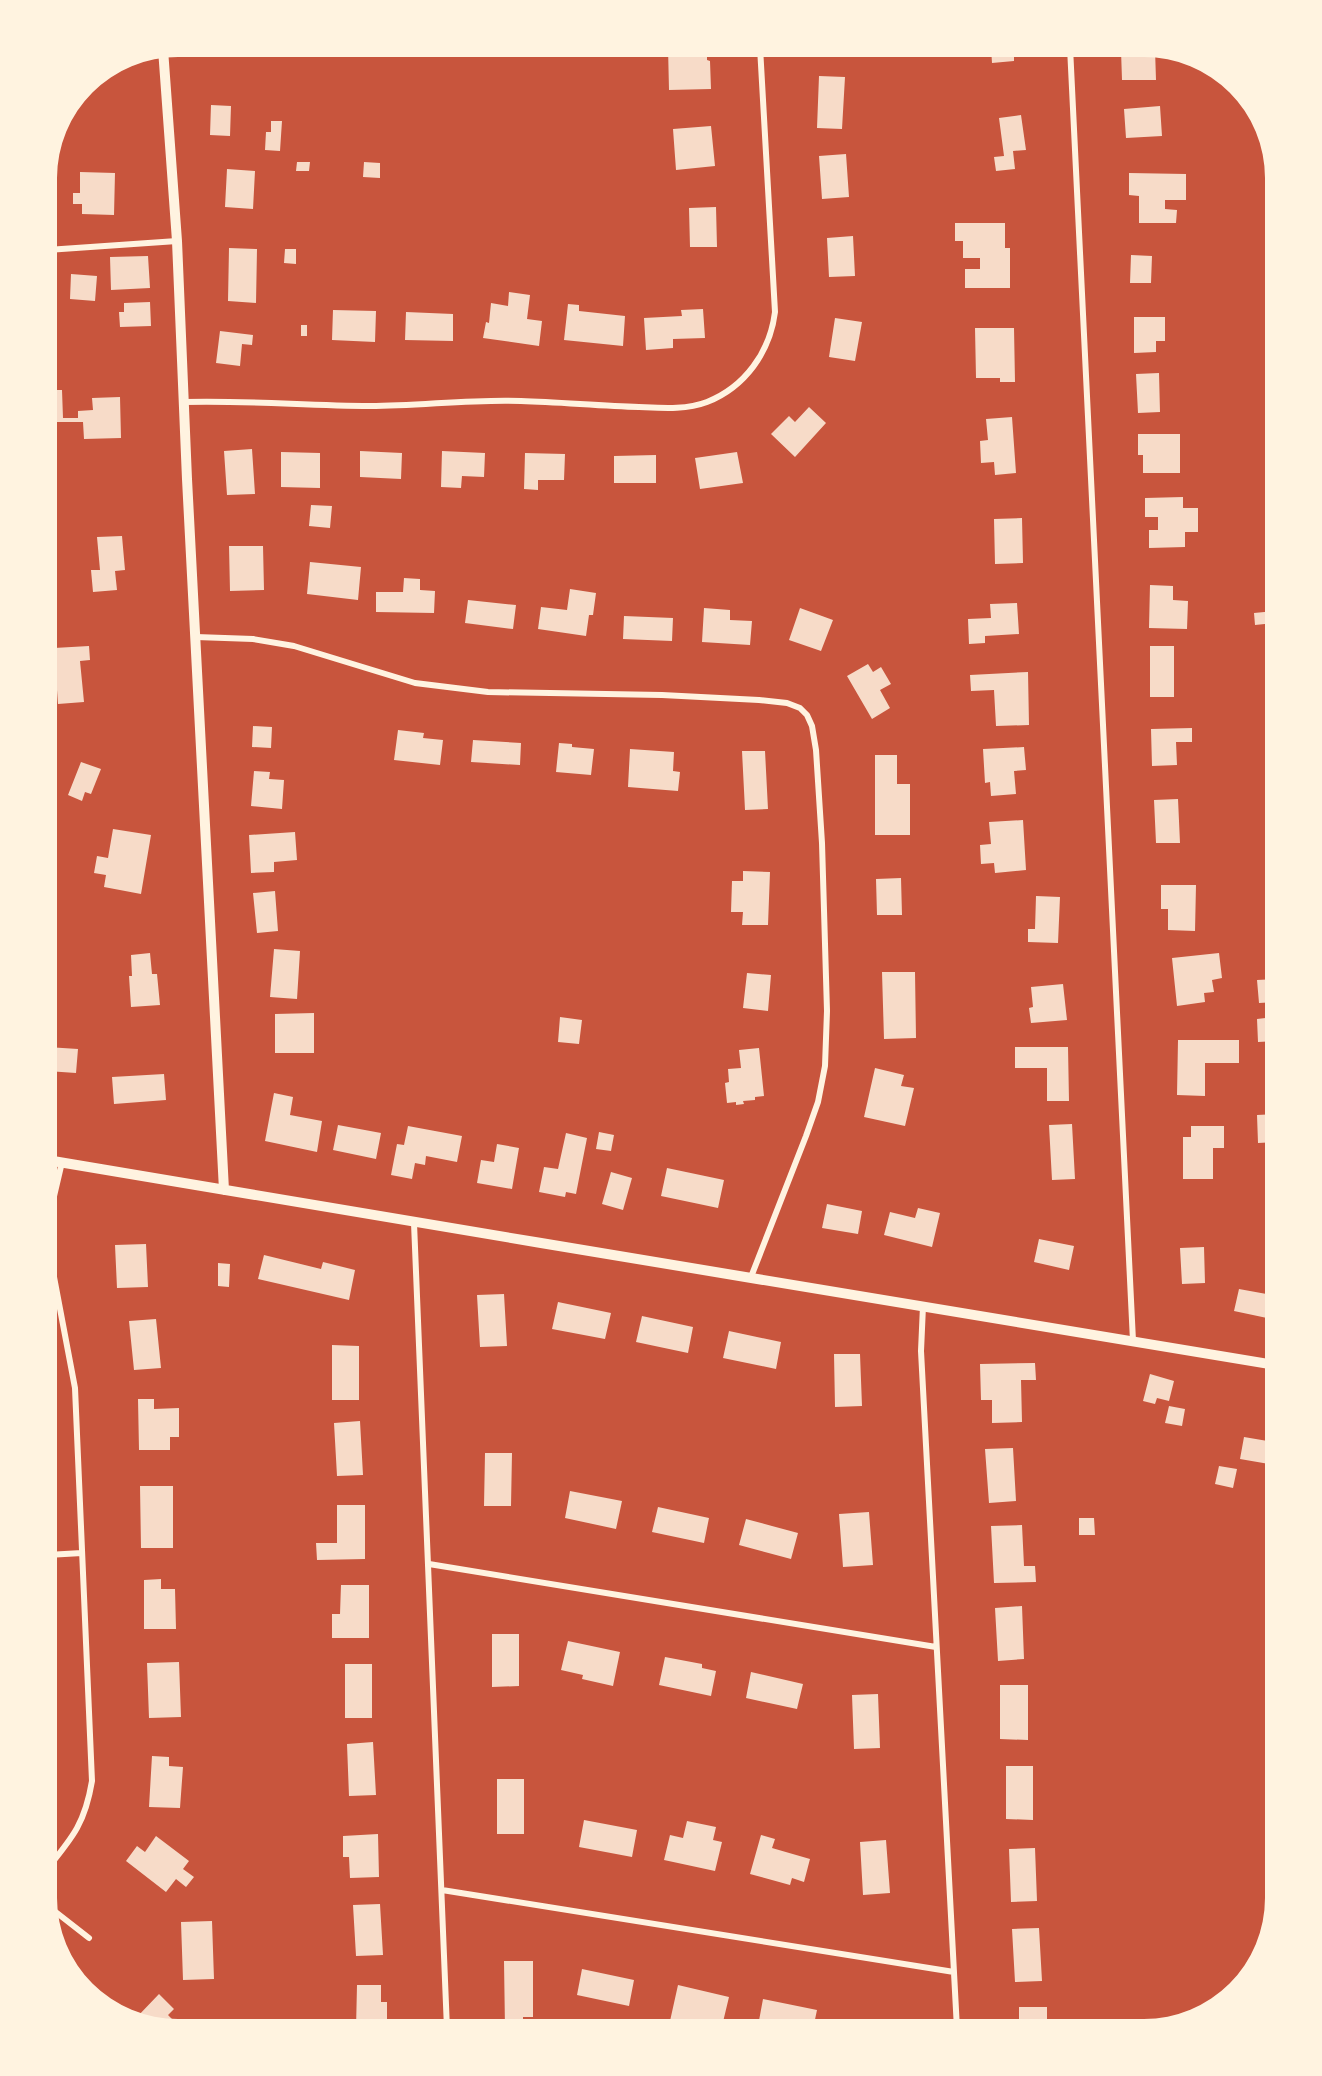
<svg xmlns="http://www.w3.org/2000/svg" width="1322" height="2076" viewBox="0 0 1322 2076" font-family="Quicksand,sans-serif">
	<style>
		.building { fill: #f7dbc8 }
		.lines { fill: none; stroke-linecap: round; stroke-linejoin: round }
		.minor { stroke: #fff3e0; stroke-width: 6 }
		.tertiary { stroke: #fff3e0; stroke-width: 10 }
	</style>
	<rect width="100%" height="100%" fill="#c8553d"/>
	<path class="building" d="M668,47H707V60L710,61L711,89L669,90Z
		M991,47H1014V61L992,63Z
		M1155,49L1156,80H1122L1121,50Z
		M110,69L111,77L97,79V84L85,85Z
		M819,76L845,77L842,129L817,128Z
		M211,105L231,106L230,136L210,135Z
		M1160,106L1162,136L1126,138L1124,109Z
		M1021,115L1026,150L1013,151L1015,169L996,171L994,157L1004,156L999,118Z
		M271,121H282L280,151L265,150L266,132H271Z
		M711,126L715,166L676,170L673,129Z
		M846,154L849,197L822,199L819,156Z
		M297,162H310L309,171H296Z
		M364,162L380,163V178L363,177Z
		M227,169L255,171L253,209L225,207Z
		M80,172L115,173L114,215L82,214V204H73V193H80Z
		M1129,173L1186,174V200H1165V209L1177,210L1176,223H1139V196L1129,195Z
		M716,207L717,247H690L689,208Z
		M955,223H1005V248H1010V288H965V269H980V258H963V241H955Z
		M853,236L855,276L829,277L827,238Z
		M229,248L257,249L256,303L228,301Z
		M285,249H296V264L284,263Z
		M1131,255L1152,256L1151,283H1130Z
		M148,256L150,288L111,290L110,257Z
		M71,274L97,276L95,301L70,299Z
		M509,292L530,295L527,319L542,321L539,346L483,338L486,322L489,323L491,303L508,306Z
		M150,302L151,326L120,327L119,312H124V303Z
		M568,304L579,305V311L625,316L623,346L564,340Z
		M703,309L705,338L673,339V348L646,350L644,318L682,316L681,310Z
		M333,310L376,311L375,342L332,340Z
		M406,312L453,314V341L405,340Z
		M1134,317H1165V341H1156V352L1134,353Z
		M835,318L862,322L855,361L829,357Z
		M301,325H307V336H301Z
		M975,328H1014L1015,382H1000V378H976Z
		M220,331L253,335L252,345L242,344L240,366L216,363Z
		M1159,373L1160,412L1138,413L1136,374Z
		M47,390H62L63,418H78V411L93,410L92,398L120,397L121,438L84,439L83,422H47Z
		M809,407L826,423L795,457L771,434L789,416L795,422Z
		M1012,417L1016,473L995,475L994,462L981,463L980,441L988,440L986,419Z
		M1138,434H1180V473H1143V455H1138Z
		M252,449L255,494L227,495L224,451Z
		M360,451L402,453L401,479L360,477Z
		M442,451L485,453L484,477L462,476L461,488L441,487Z
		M281,452L320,453V488L281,487Z
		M737,452L743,483L700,489L695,458Z
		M525,453L565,454L564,480H538V490L524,489Z
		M656,455V483H614V456Z
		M1183,497V508H1198V532H1185V547L1149,548V530H1158V517H1145V498Z
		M311,505L332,506L330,528L309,526Z
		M1022,518L1023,563L995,564L994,519Z
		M122,536L125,570L115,571L117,590L93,592L91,570H100L97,537Z
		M229,546H263L264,590L230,591Z
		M310,562L361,567L358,600L307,594Z
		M404,578L420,579V590L435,591L434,613L376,612V592H403Z
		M1150,585L1173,586V600L1188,601L1187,629L1149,628Z
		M570,589L596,593L593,615H589L586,636L538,629L541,607L567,610Z
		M468,600L516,605L513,629L465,623Z
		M1017,603L1019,634L985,636V643L969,644L968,619L991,618L990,604Z
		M704,608L730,610V620L752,621L750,645L702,642Z
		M800,608L833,620L821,651L789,640Z
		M1275,611V623L1255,625L1254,613Z
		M624,616L673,618L672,641L623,639Z
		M89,646L90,660L80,661L84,702L58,704L54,648Z
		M1150,646H1174V697H1150Z
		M868,664L873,672L881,667L891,684L880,690L890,708L872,719L847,676Z
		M1028,672L1029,725L996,726L994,690L971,691L970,675Z
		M253,726L272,727L271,748L252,747Z
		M1192,728V742H1176L1177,765L1152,766L1151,729Z
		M398,730L424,733L423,738L443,740L440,765L394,760Z
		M473,740L521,743L520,765L471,762Z
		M559,743L572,744V747L594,749L591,775L556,772Z
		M1024,747L1026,770L1014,771L1016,794L991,796L990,782L985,783L983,749Z
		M630,749L674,752L673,771L680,772L678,791L628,787Z
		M742,751H765L768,809L745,810Z
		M875,755H897V784H910V835H875Z
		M81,762L101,769L91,794L85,792L82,801L68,795Z
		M254,771L270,772L269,779L284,780L282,809L251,806Z
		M1178,799L1180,843H1156L1154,800Z
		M1023,820L1026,870L995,873L994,863L981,864L980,845L991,844L989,822Z
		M113,829L151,835L141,894L104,887L106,875L94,873L97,856L108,858Z
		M295,832L297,860L274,862V872L251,873L249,835Z
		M743,871L770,872L768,925H742L743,912H731L732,881H743Z
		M901,878L902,915H877L876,879Z
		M1161,885H1196L1195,931L1168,930V909H1161Z
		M275,891L278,931L257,933L253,893Z
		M1036,896L1060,897L1058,943L1028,942V929H1035Z
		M274,949L300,951L297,999L270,997Z
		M150,953L152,974H157L160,1005L131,1007L129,976H132L131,955Z
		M1219,953L1222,978L1212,980L1214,992L1204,993L1205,1002L1177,1006L1172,958Z
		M882,972H915L916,1038L884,1039Z
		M747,973L771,975L768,1011L743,1008Z
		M1275,979V1002L1259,1003L1257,980Z
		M1063,984L1067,1020L1031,1023L1029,1008L1033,1007L1031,987Z
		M314,1013V1053H275V1014Z
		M560,1017L582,1020L579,1044L558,1042Z
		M1275,1017V1041L1258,1042L1257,1019Z
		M1178,1040H1239V1063H1205V1096L1177,1095Z
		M47,1047L78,1049L76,1073L47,1071Z
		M1015,1047H1068L1069,1101H1047V1068H1015Z
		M759,1048L764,1096L755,1097V1100L743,1101L744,1104L736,1105V1102L727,1103L725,1083L729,1082L728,1069L741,1068L739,1050Z
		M875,1068L904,1075L901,1086L914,1088L905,1126L864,1117Z
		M164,1074L166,1100L114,1104L112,1077Z
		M274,1093L293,1097L290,1115L322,1121L317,1152L265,1141Z
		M1275,1114V1142L1258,1143L1257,1115Z
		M1072,1124L1075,1179L1052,1180L1049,1125Z
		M338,1125L381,1133L376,1159L333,1150Z
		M408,1126L462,1136L457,1162L426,1156L425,1165L415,1163L412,1179L391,1175L397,1144L404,1145Z
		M1191,1126H1224V1148H1213V1179H1183V1137H1191Z
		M599,1132L614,1135L611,1151L596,1149Z
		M566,1133L587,1138L576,1194L566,1192L565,1197L539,1192L544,1167L558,1169Z
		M497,1144L519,1148L512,1189L477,1183L481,1160L494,1162Z
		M667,1168L724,1180L718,1208L661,1196Z
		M611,1172L632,1178L623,1210L602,1204Z
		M827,1204L862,1211L858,1234L822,1228Z
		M918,1208L940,1213L932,1247L884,1235L890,1212L915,1218Z
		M1039,1239L1074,1246L1069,1270L1034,1262Z
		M146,1244L148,1287L117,1288L115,1245Z
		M1204,1247L1205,1283L1182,1284L1180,1248Z
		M264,1255L321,1269L323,1262L355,1270L349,1300L258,1279Z
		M218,1263L230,1264L229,1287L218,1286Z
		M1239,1289L1272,1295L1267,1318L1234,1311Z
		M504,1294L507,1346L480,1347L477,1295Z
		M558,1302L611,1313L605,1339L552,1329Z
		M642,1316L693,1327L688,1353L636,1342Z
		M156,1319L161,1368L134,1370L129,1321Z
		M729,1331L781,1342L776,1369L723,1358Z
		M332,1345L359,1346V1400H332Z
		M834,1354H860L862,1406L835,1407Z
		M1035,1363L1036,1380H1021L1022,1422L992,1423V1400H981L980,1364Z
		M1150,1374L1174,1381L1169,1401L1157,1398L1155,1404L1143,1401Z
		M138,1399H154V1409L179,1408V1437H170V1450H139Z
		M1169,1406L1185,1409L1182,1426L1165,1423Z
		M360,1421L363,1475L337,1476L334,1423Z
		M1244,1437L1273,1442L1269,1464L1240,1459Z
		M1013,1448L1016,1501L989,1503L985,1449Z
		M485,1453H512L511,1506H484Z
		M1219,1466L1237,1469L1233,1488L1215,1484Z
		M140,1486H173V1548H141Z
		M570,1491L622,1501L616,1529L565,1518Z
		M337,1505H365V1559L317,1560L316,1543H337Z
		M658,1507L709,1518L704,1543L652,1532Z
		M869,1512L873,1565L843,1567L839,1514Z
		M1079,1518H1094L1095,1535H1079Z
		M746,1519L798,1533L791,1559L739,1545Z
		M1022,1525L1024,1566H1035L1036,1582L994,1583L991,1526Z
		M161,1579V1589H175L176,1629H144V1580Z
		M341,1585H369V1638H332V1614H340Z
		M1022,1606L1024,1659L998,1661L995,1608Z
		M492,1634H519V1686L492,1687Z
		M568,1641L620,1652L613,1686L582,1679L583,1675L561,1670Z
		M665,1657L702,1664V1668L716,1671L711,1696L659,1685Z
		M179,1662L181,1717L149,1718L147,1663Z
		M345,1664H372V1718H345Z
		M751,1672L803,1684L797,1709L746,1698Z
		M1000,1685H1028V1740L1000,1739Z
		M878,1694L880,1748L854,1749L852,1695Z
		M373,1742L376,1795L349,1796L347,1744Z
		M152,1756L169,1757V1766L183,1767L180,1808L149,1807Z
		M1006,1766H1033V1820L1006,1819Z
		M497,1779H524V1834H497Z
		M584,1820L637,1830L632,1857L579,1847Z
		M687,1821L716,1827L713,1840L722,1842L715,1871L664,1860L670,1835L683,1838Z
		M378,1834L379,1877L350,1878L349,1857H343V1836Z
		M761,1835L775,1839L772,1848L810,1859L804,1882L792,1878L790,1885L750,1874Z
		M156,1836L189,1861L183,1869L194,1877L186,1887L176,1879L166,1892L126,1861L137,1846L145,1852Z
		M886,1840L890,1893L863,1895L860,1842Z
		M1035,1848L1037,1901L1011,1902L1009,1849Z
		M380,1904L383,1955L356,1956L353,1905Z
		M212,1921L214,1979L183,1980L181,1922Z
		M1039,1928L1042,1981L1015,1982L1012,1929Z
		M504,1961H533V2017H523V2029H505Z
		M582,1969L634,1980L629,2006L577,1995Z
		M357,1985H381V2002H387V2029H356Z
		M678,1985L729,1997L723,2022L715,2020L713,2029H706L670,2021Z
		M159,1994L174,2009L168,2015L175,2022L168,2029L136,2018Z
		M763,1999L817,2010L813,2029H776L758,2026Z
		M1019,2007H1047V2029H1019Z
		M871,2023L898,2024V2029H871Z"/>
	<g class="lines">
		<path class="minor" d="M1070,47C1090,478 1113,909 1133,1341
			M47,250L177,241
			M184,402C246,400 308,406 370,406C421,406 470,399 521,401C560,402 600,406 639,407C662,408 686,410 707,402C745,387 770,352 775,312L760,47
			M196,637L253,639L294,646L415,683L488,692L662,695L759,700L787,703L800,708L807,715L812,726L816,750L822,843L827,1011L825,1066L818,1102L806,1136L751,1277
			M414,1223L447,2029
			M923,1306L921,1351L957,2029
			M47,1555L82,1553
			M429,1564L936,1647
			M47,1869C73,1837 85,1823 92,1781L75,1388L47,1240V1226L62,1162
			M442,1890L954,1972
			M48,1906L89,1938"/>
		<path class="tertiary" d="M163,49L177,241L187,479L224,1190
			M47,1160C456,1230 866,1296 1275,1365"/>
	</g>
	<path d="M0 0H1322V2076H0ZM178 57H1144A121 121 0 0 1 1265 178V1898A121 121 0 0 1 1144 2019H178A121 121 0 0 1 57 1898V178A121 121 0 0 1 178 57Z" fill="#fff3e0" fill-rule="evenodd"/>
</svg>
